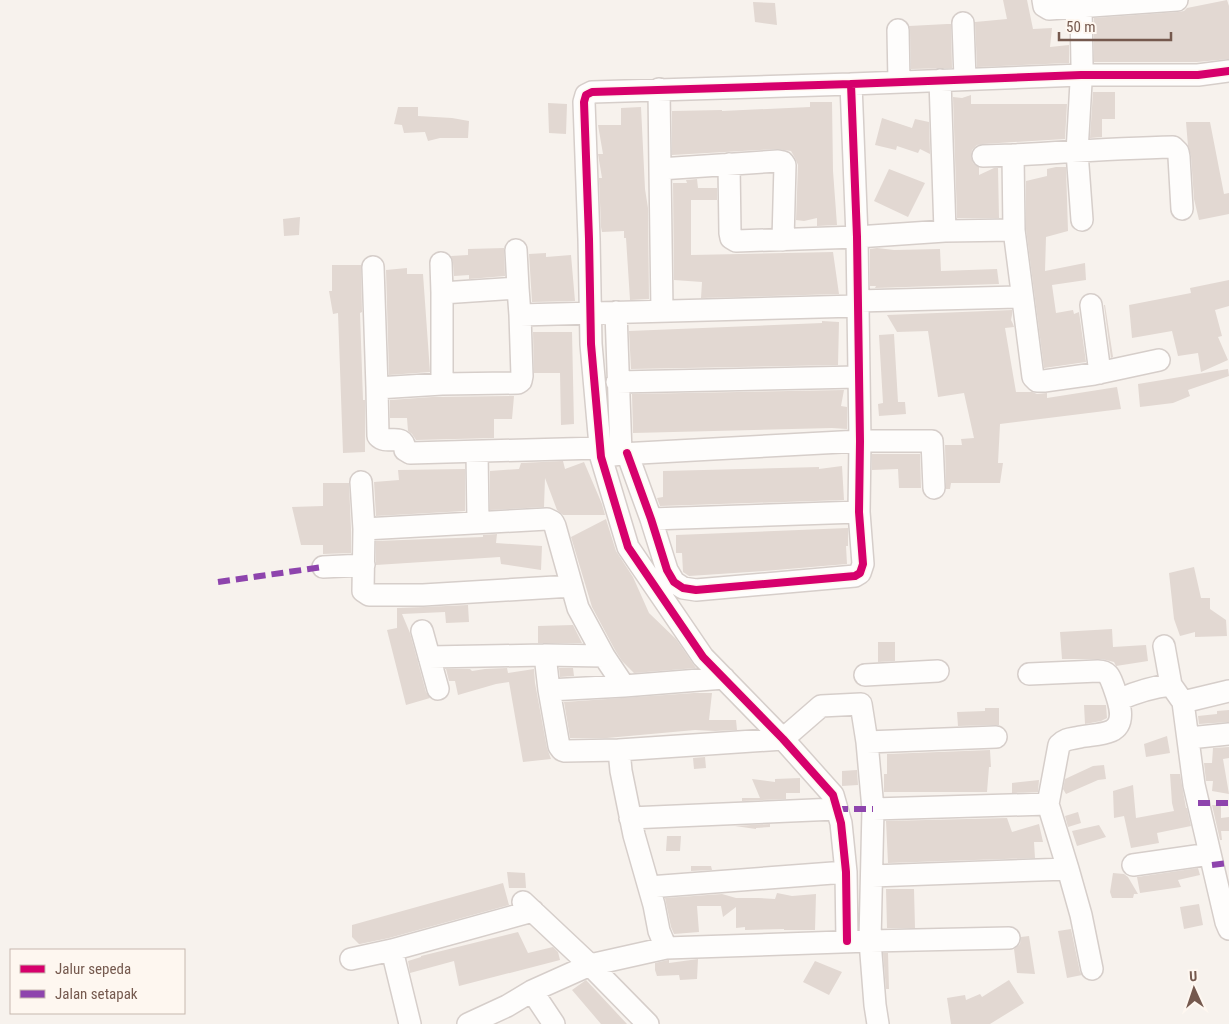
<svg xmlns="http://www.w3.org/2000/svg" width="1229" height="1024" viewBox="0 0 1229 1024" font-family="'Roboto Condensed',sans-serif">
	<style>
		.building { fill: #e2d8d2 }
		.lines { fill: none; stroke-linecap: round; stroke-linejoin: round }
		.minor-casing { stroke: #d6ceca; stroke-width: 24 }
		.minor { stroke: #fefdfc; stroke-width: 21 }
		.quiet { stroke: #8e44ad; stroke-width: 6; stroke-dasharray: 12 6; stroke-linecap: butt }
		.cycleway-casing { stroke: #fef7f0; stroke-width: 11 }
		.cycleway { stroke: #d6006c; stroke-width: 8 }
	</style>
	<rect width="100%" height="100%" fill="#f7f2ed"/>
	<path class="building" d="M1003,0H1027L1033,29L1052,28L1050,47L1069,45V63L977,67L975,22L1007,19Z
		M1227,0L1229,6V59L1197,62H1094V18L1178,12L1184,11L1187,8Z
		M753,2L775,3L777,25L755,22Z
		M947,24H951L952,68L911,69L910,30L909,26Z
		M1093,92H1115V119H1102V137L1090,138Z
		M971,95V104H1067L1065,139L983,144L977,145L972,150L971,157L973,163L979,167V175L994,168H998L999,218H957L953,97L962,98Z
		M810,102H832L833,171L837,225L817,226V218L804,221L796,220L798,165L795,158L791,151L777,149L672,155V111L722,110V111L810,107Z
		M548,103L567,104L566,134L549,133Z
		M398,107H418V116L452,118L469,121L468,138H440L428,141L425,132L404,133L402,125L394,124Z
		M641,107L645,189L648,208L649,299L630,300L626,238H624V231L602,232L601,227L599,178H602L598,154H603L598,125H621V108Z
		M882,118L912,128L915,119L929,122L930,154L920,149L918,153L897,146L896,150L875,145Z
		M1186,122H1210L1224,194L1229,193V214L1199,220L1194,199L1191,156L1188,146Z
		M1056,167H1066L1068,231L1046,237L1045,271L1085,263L1086,280L1052,285L1056,313L1073,310L1074,314L1079,312L1086,362L1044,368L1026,229V181L1047,176V169Z
		M889,169L925,183L908,217L874,201Z
		M697,179L698,188H717V200H691V255L833,252L839,294L701,298L702,282L674,280L673,183H687L686,180Z
		M300,217L299,235L284,236L283,219Z
		M504,248L505,276L469,279V275L454,276L453,263L451,256L468,255V249Z
		M877,248L894,250L940,249L941,271L997,269L999,284L875,288L876,286H870V249Z
		M546,253V257L571,255L575,301L532,302L529,254Z
		M332,265H361L362,312L360,313L363,400H365V452L343,453L338,313L333,314L329,291H332Z
		M407,268V274H423L430,372L389,375L386,270Z
		M1229,280V306L1215,310L1222,336L1218,337L1228,360L1201,372L1198,353L1178,356L1172,331L1132,338L1129,305L1191,293L1190,288Z
		M1104,305H1105L1113,357L1111,358Z
		M1012,310V315L1011,320L1013,324L1014,327L1005,328L1016,392H1032L1037,394L1047,393V398L1117,387L1121,409L1000,424L998,463H1003L1000,483H951L950,489H946L945,445H962L961,439L974,438L964,393L938,397L928,331L897,332L887,315Z
		M822,321L839,322L838,365L631,369L629,331L822,323Z
		M533,332H572L574,424L561,425L560,373H534Z
		M894,334L898,402H905L906,414L879,416L878,404L883,403L879,335Z
		M1228,369L1229,376L1188,390L1190,396L1173,403L1140,407L1138,384Z
		M844,390L841,406L847,407V429L832,428L633,433L632,394Z
		M514,396L512,419H494V438L416,440L412,434L408,431L407,418H390V400L432,397Z
		M872,454H920L921,488H899L898,469L872,470Z
		M563,461L565,469L584,462L602,504L605,515H563L557,510L545,478L544,507L490,510V471L519,469L521,463Z
		M842,466L844,500L660,506L657,498L663,497V471L819,467V469Z
		M465,469V511L376,516L374,482L399,480L398,470Z
		M323,483H349L351,529V553L323,554V545H301L292,507L323,506Z
		M606,519L616,551L633,577L649,613L676,639L696,668L634,673L622,661L615,650L592,607L571,537Z
		M848,528V546H846L847,564L764,571L689,576L683,572L682,553H676V535Z
		M497,534L496,543L542,546L541,570L501,564L500,557L376,565V541L483,537V535Z
		M1194,567L1201,598H1210V609L1226,620L1227,636L1195,637V632L1180,636L1174,619L1169,573Z
		M468,605L469,622L446,623L445,612L402,614L410,633L426,692L430,698L406,705L387,630L397,628V608L424,607Z
		M573,625L582,643H538V626Z
		M1112,629L1113,647L1146,645L1148,661L1116,666L1114,662L1102,659H1062L1060,632Z
		M878,642H895V661L878,662Z
		M507,668L508,673L534,669L535,683L547,748L551,759L523,762L509,682L496,684L458,695L455,681H449L446,669H470L472,671L485,669Z
		M559,668H573L574,676L560,677Z
		M694,693H712L709,720H736L737,730L715,731L695,730L607,738H570L564,702Z
		M1084,705H1106L1107,718L1101,721L1085,724Z
		M985,708H999V725L958,726L957,712L985,711Z
		M1229,710V722L1199,724L1198,716L1217,714V711Z
		M1167,736L1170,753L1146,757L1144,744Z
		M1229,747V758L1223,759L1229,794L1212,791L1213,781H1206L1204,763H1212L1213,748Z
		M990,750L991,767H989L987,792H884V774H887V754Z
		M705,757L706,768L694,769L693,758Z
		M1104,765L1106,779L1098,780L1066,794L1063,789L1065,779L1093,766Z
		M857,770L858,785L842,786V771Z
		M1170,774H1180L1186,808H1187L1191,826L1157,833L1159,843L1131,848L1124,816L1114,818L1113,791L1133,785L1136,818L1174,811L1172,803Z
		M800,778V793H786V799L742,801V798H760L752,779L775,782V779Z
		M1039,780L1038,792L1012,793V783Z
		M1212,805H1221V818L1229,817V831H1221L1222,840H1220Z
		M1078,812L1081,823L1068,827L1065,816Z
		M1007,818L1012,832L1039,824L1043,842H1034L1035,858L888,863L886,821Z
		M770,824V827L756,828V829L735,826Z
		M1099,825L1106,837L1077,846L1072,831Z
		M667,836H681L680,851H666Z
		M691,866H711L712,870L691,871Z
		M1198,868L1200,875L1178,880L1181,887L1140,893L1137,877Z
		M507,872L525,873L526,888H509Z
		M1113,873L1124,874L1128,877L1138,894H1134L1133,898H1112L1110,892Z
		M503,883L509,905L389,938L360,944H359L352,937V925Z
		M886,889H914L915,928H887Z
		M777,893L792,896L816,894L815,930H784V929L745,930V927L736,928V907L723,917L721,906H697L699,932L674,934L671,927L665,898L722,894L736,898H758L775,899Z
		M1199,904L1203,925L1184,929L1180,907Z
		M1071,929L1080,972L1082,975L1067,978L1058,931Z
		M518,932L528,953L553,947L558,952L560,960L459,986L454,961L410,973L408,961L421,957V956Z
		M1029,936L1035,974L1017,973L1014,949L1020,944L1021,937Z
		M883,953H888L889,989H886Z
		M698,959L697,979L680,980L679,975L657,976L655,970V963L668,960H669V963Z
		M815,961L842,972L829,995L803,982Z
		M586,980L627,1024H601L572,990Z
		M1009,980L1024,1003L990,1024H951L947,998L965,995L966,1000L980,994L982,997Z"/>
	<g class="lines">
		<defs>
			<path id="minor" d="M1043,0L1044,6L1049,9L1177,0
				M1081,7L1082,65L1077,152L1082,220
				M963,23L965,79
				M898,30L899,82
				M940,80L945,231
				M659,89L660,169L778,161L783,162L785,165L783,240
				M983,156L1013,155
				M729,164L730,233L731,238L736,241L857,237L945,231L1014,230L1033,377L1037,381H1044L1094,374L1159,360
				M660,169L662,311
				M1014,230L1013,155C1066,152 1119,148 1173,147L1178,152L1179,157L1182,209
				M516,250L518,288
				M441,263L442,293L518,288L520,315L857,306
				M373,267L377,388
				M857,301L1022,297
				M1091,305L1100,373
				M616,312L621,454
				M520,315L522,376L521,381L518,383L442,384L377,388L378,436C387,446 404,431 405,450L410,453L600,448
				M617,382L858,377
				M442,384V293
				M477,452L478,522
				M627,453L651,519L667,570L674,582L683,588L696,590L855,576L860,573L863,564L859,512L860,441L857,237L851,84L1081,75H1198L1229,71
				M613,455L621,454L860,441H932L934,488
				M361,482L364,529L363,591L369,595H423L572,586
				M651,519L859,512
				M364,529L547,519L553,522L555,526L578,608L604,656L624,686
				M323,567L364,565
				M422,631L438,689
				M1164,646L1171,685
				M429,657L545,655L604,656
				M865,675L938,671
				M549,690L624,686L724,678
				M1118,700C1136,692 1152,687 1171,685L1183,702L1194,785L1226,922L1229,929
				M1183,702L1229,691
				M1189,738L1229,734
				M867,742L996,737
				M619,750L621,771L634,835L654,905L659,931L666,948
				M873,809L1048,804
				M630,818L836,809
				M1133,865L1210,854
				M1068,869L1081,915L1092,969
				M872,876L1068,869L1048,804L1059,745C1066,738 1071,739 1080,737C1090,735 1102,735 1111,731C1128,723 1118,699 1113,685C1110,677 1108,671 1098,671L1029,674
				M649,887L846,872
				M523,902L590,965L648,1024
				M847,941L846,872L841,823L833,795L783,739L703,657L628,547L601,457L591,344L589,239L584,102L586,95L592,92L851,84
				M351,959L392,950
				M532,991L554,1024
				M410,1024L392,950L533,911
				M468,1024L507,1006L532,991L590,965L666,948L870,941L873,809L867,742L861,704L821,706L783,739L619,750L565,751L562,750L559,746L549,690L545,655
				M878,1024L875,1005L870,941L1009,938"/>
		</defs>
		<use href="#minor" class="minor-casing"/>
		<use href="#minor" class="minor"/>
		<path class="quiet" d="M218,582L323,567
			M1198,803H1229
			M836,809H873
			M1212,865L1229,863"/>
		<defs>
			<path id="cycleway" d="M627,453L651,519L667,570L674,582L683,588L696,590L855,576L860,573L863,564L859,512L860,441L857,237L851,84L1081,75H1198L1229,71
				M847,941L846,872L841,823L833,795L783,739L703,657L628,547L601,457L591,344L589,239L584,102L586,95L592,92L851,84"/>
		</defs>
		<use href="#cycleway" class="cycleway-casing"/>
		<use href="#cycleway" class="cycleway"/>
	</g>
	<rect x="10" y="949" width="175" height="65" fill="#fef7f0" stroke="#c7b8af"/>
	<rect x="20" y="965" width="25" height="8" fill="#d6006c" stroke="#c7b8af"/>
	<text x="55" y="974" font-size="15" fill="#75594e">Jalur sepeda</text>
	<rect x="20" y="990" width="25" height="8" fill="#8e44ad" stroke="#c7b8af"/>
	<text x="55" y="999" font-size="15" fill="#75594e">Jalan setapak</text>
	<g transform="translate(1194 989) rotate(357)" stroke="#fef7f0" stroke-width="4" paint-order="stroke">
	<path d="M0-4L9 19L0 12L-9 19Z" fill="#75594e"/>
	<text y="-8" font-size="14" font-weight="bold" text-anchor="middle" fill="#75594e">U</text>
	</g>
	<path d="M1059 32v8h112v-8" fill="none" stroke="#75594e" stroke-width="2.5"/>
	<text x="1066" y="32" font-size="15" fill="#75594e" stroke="#fef7f0" stroke-width="4" paint-order="stroke">50 m</text>
</svg>
